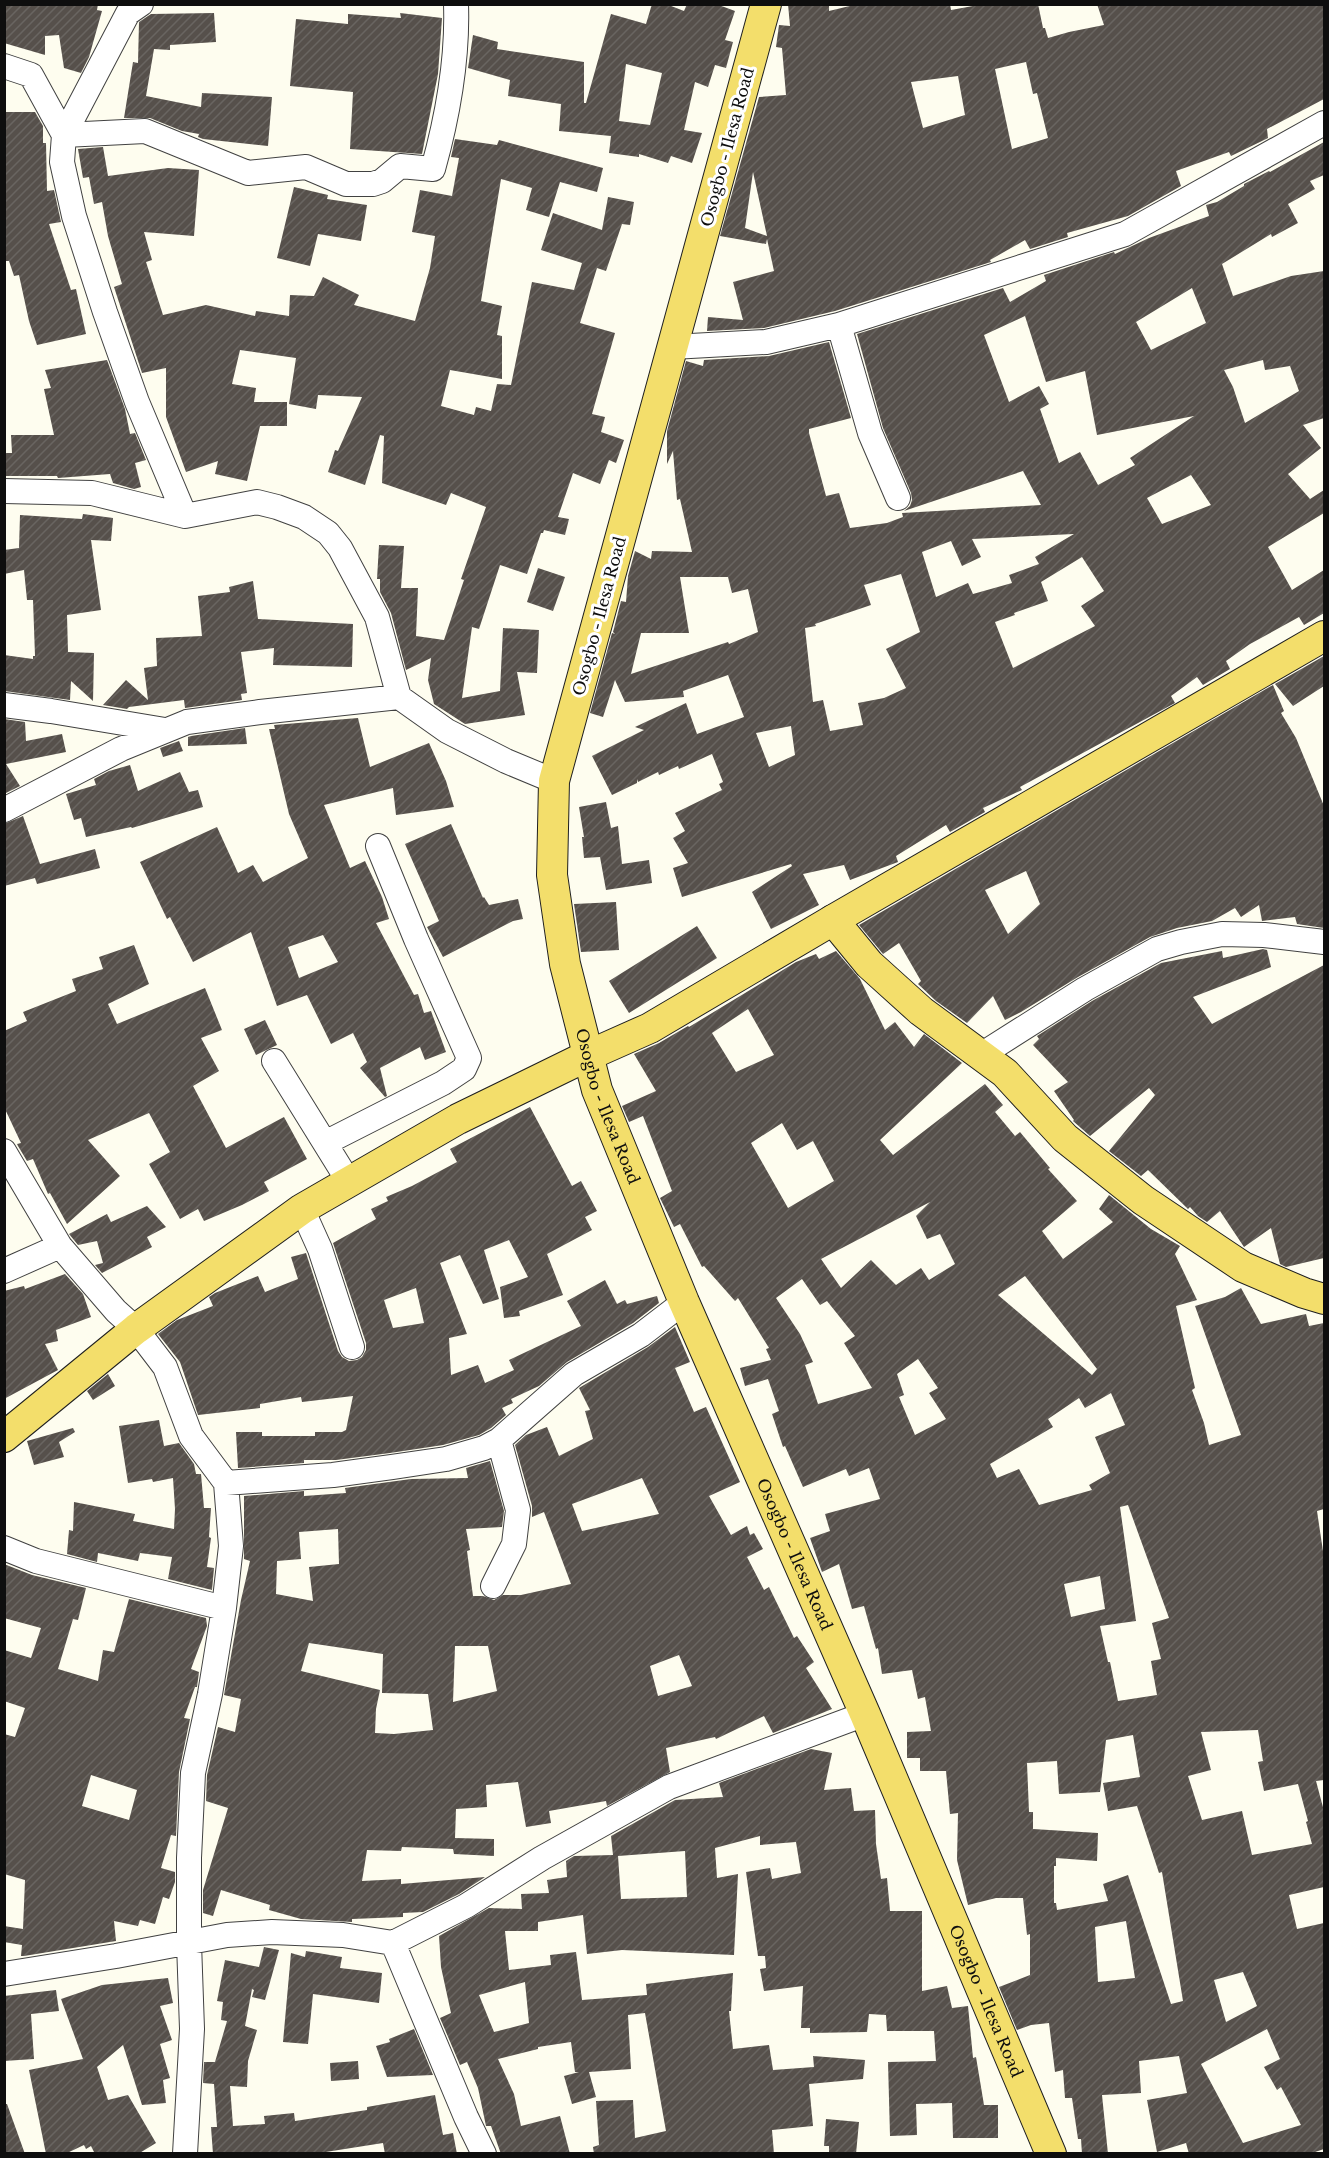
<svg xmlns="http://www.w3.org/2000/svg" width="1329" height="2158" viewBox="0 0 1329 2158" font-family="'Libre Baskerville',serif">
	<style>
		.building { fill: url(#building-hatch); fill-rule: evenodd }
		.lines { fill: none; stroke-linecap: round; stroke-linejoin: round }
		.minor-casing { stroke: #414141; stroke-width: 26 }
		.major-casing { stroke: #1f1f1f; stroke-width: 32 }
		.minor { stroke: #fff; stroke-width: 24 }
		.major { stroke: #f3de6b; stroke-width: 30 }
		.labels { text-anchor: middle; dominant-baseline: central; stroke-width: 6; stroke-linejoin: round; paint-order: stroke }
		.street-label { font-size: 16px; fill: #0e0e0e; stroke: #fff }
	</style>
	<defs>
		<pattern id="building-hatch" width="6" height="6" patternUnits="userSpaceOnUse" patternTransform="scale(1.5)"><rect width="6" height="6" fill="#56504b"/><path d="M-1 1l2-2M0 6l6-6M5 7l2-2" fill="none" stroke="#696561"/></pattern>
	</defs>
	<rect width="100%" height="100%" fill="#fefdef"/>
	<path class="building" d="M4,4H98L97,10L102,11L89,57L81,73L64,68L59,35L45,36V55L4,43Z
		M652,4H666L684,11L687,4H716L735,11L725,40L733,42L726,68L715,65L708,87L695,82L684,130L702,133L692,163L671,156L668,163L639,154V157L609,153L611,136L559,131L561,104L508,96L510,80L468,68L473,35L498,42L497,49L584,62V103H586L611,14L646,24ZM626,64L662,73L650,125L619,121Z
		M788,4H829V11L858,4H950L951,10L984,4H1038L1043,28H1045L1048,38L1069,32L1104,25L1097,4H1324V99L1267,129L1268,138L1262,141L1231,156L1229,152L1176,171L1181,186L1128,216L1067,233L1068,237L1030,249L1025,240L990,260L991,262L835,311L764,328L707,331L708,317L743,320L733,282L774,271L767,239L766,244L720,236L759,97L786,95L782,48L776,47L779,25L790,26ZM1026,62L1033,94L1037,93L1048,138L1012,149L995,69ZM958,76L965,115L923,128L911,82ZM753,172L767,236L745,228Z
		M214,13L216,42L170,45V50L154,49L146,96L201,107L202,93L272,97L268,146L203,139L198,137L199,134L182,131L150,118H124L133,62L138,63L139,22L151,14Z
		M400,13L442,18L438,74L422,154L350,149L353,92L290,86L296,19L348,24V14L401,18Z
		M5,112H35L43,126V143H46L47,191L54,190L61,222L49,224L71,290L76,289L86,334L37,345L29,321L19,275L14,276L9,261H4Z
		M455,139L497,145L499,140L603,168L597,192L560,182L549,217L526,210L532,188L501,179L481,301L502,306L497,335L502,336V379L450,370L441,406L474,415L476,407L491,411L497,384L511,385L532,282L574,290L582,263L541,250L553,213L602,230L608,197L634,202L630,225L622,224L606,271L597,268L580,323L615,333L592,414L605,417L601,432L624,440L616,463L609,460L600,484L573,473L558,517L569,519L565,535L544,530L543,533H541L527,574L500,565L479,629L472,627L462,698L500,691L503,628L539,630L537,673L517,672L525,715L465,724L434,704L428,680L431,658L406,670L391,613L380,592V579H377L379,545L404,546L401,588H418L416,636L444,640L464,580L461,579L486,507L451,493L446,505L382,483L384,436L380,435L365,485L328,472L335,450L338,451L362,397L318,395L316,409L289,404L296,358L240,350L232,384L256,388L254,402H287V426H260L247,481L215,474L218,461L186,472L166,417V368L142,373L114,287L122,284L108,236L102,202L94,204L89,177L83,178L78,149L103,147L108,176L168,168L199,170L194,236L144,232L152,260L146,262L163,315L206,305L255,316L256,311L289,316L290,295L314,296L323,277L359,295L354,305L415,321L430,268L435,236L412,232L420,190L452,196L459,158L451,157Z
		M1324,142V175L1310,181L1315,189L1288,204L1298,223L1272,237L1271,234L1222,264L1233,296L1291,276L1324,271V418L1303,425L1321,448L1288,474L1310,499L1324,490V513L1268,547L1292,590L1324,570V613L1304,625L1299,617L1250,644L1226,661L1230,669L1203,685L1197,677L1171,696L1175,703L1020,787L1022,790L983,808L985,812L950,832L946,825L896,856L898,862L850,880L844,865L803,874L819,905L771,929L752,892L792,866L791,864L682,897L673,868L688,863L673,838L685,831L675,813L722,790L719,784L723,782L712,754L679,769L678,766L659,775L658,772L638,782L637,779V783L612,795L592,756L644,730L635,727L686,703L697,734L744,717L728,675L683,691L684,697L625,702L615,680L603,717L590,713L612,633L615,634L613,632L621,601L626,602L628,576L635,551L651,559L652,551L692,552L680,499L677,500L673,451L667,464V431L686,361L703,366L704,360L769,356L829,342L851,418L809,429V433L826,496L839,493L850,528L887,523L903,517L902,513L1041,505L1023,471L904,511L910,506L912,500L911,493L883,428L857,334L1003,288L1010,302L1046,281L1044,275L1114,252L1115,254L1149,238L1209,216L1206,205L1217,202L1244,186V184L1269,171L1270,172ZM1192,288L1206,323L1151,350L1136,322ZM1025,316L1046,382L1085,371L1097,435L1194,416L1130,458L1135,465L1098,485L1080,452L1059,463L1040,409L1049,404L1039,386L1009,402L984,335ZM1263,360L1265,370L1290,366L1299,391L1245,423L1233,387L1224,370ZM1191,475L1211,505L1162,524L1147,498ZM1074,534L1035,557L1039,564L1009,575L1012,583L973,594L968,583L936,597L922,552L951,541L962,566L981,557L972,539ZM1082,557L1104,591L1081,606L1095,626L1013,668L995,622L1015,615L1014,613L1048,601L1041,582ZM901,574L920,632L886,649L906,688L884,698L858,703L863,725L830,731L823,700L813,702L805,628L816,626L815,624L871,605L864,585ZM680,577H728L732,593L748,589L758,632L729,644L728,642L631,674L641,633H689ZM791,726L795,755L769,767L756,733Z
		M294,187L328,195L327,199L367,205L361,241L318,234L310,266L277,258Z
		M107,360L125,409L130,434L135,433L146,460L135,463L141,487L134,489L113,483L110,474L58,478L57,476H4V453H12L11,435H54L44,389L51,388L45,370Z
		M83,514L113,518L111,541L91,540L101,610L67,615L68,652L94,653L93,701L71,681L70,700L4,691V655L33,659V656H35L33,600H27L24,570L4,574V550L19,548L20,515L82,519Z
		M538,568L565,577L553,611L527,602Z
		M253,581L258,619L353,624L352,667L273,665L274,648L241,652L247,693L241,694L242,700L185,708L184,700L129,707L127,709L103,705L126,680L148,700L144,668L157,666L156,638L202,636L198,596L230,592L229,587Z
		M1324,656V686L1293,706L1275,684Z
		M1273,685L1284,711L1281,713L1296,738L1324,806V928L1297,924L1295,917L1262,921L1259,905L1241,917L1235,908L1212,921L1177,928L1150,937L1078,977L1021,1012L1005,1020L993,996L967,1023L936,1001L918,984L921,981L899,943L883,954L859,925ZM1026,871L1040,904L1008,934L985,890Z
		M358,718L370,767L429,743L446,781L454,807L396,815L393,788L324,805L350,868L365,861L382,897L389,919L376,923L414,995L418,994L424,1013L431,1011L446,1052L425,1060L420,1047L380,1068L387,1096L385,1097L360,1068L367,1062L353,1033L331,1044L307,995L277,1006L251,932L193,962L170,917L167,919L140,862L217,827L238,873L253,865L263,882L308,858L289,814L269,729H275L274,725ZM323,935L338,962L299,978L288,947Z
		M4,719L25,722L26,741L62,734L66,752L6,764L20,786L4,794Z
		M245,728L247,744L188,746V737L191,736Z
		M179,741L183,751L163,757L160,748Z
		M130,765L138,791L180,772L189,792L198,790L203,807L132,828L131,827L86,837L81,818L74,820L66,794L96,785L94,779L109,771Z
		M606,802L611,828L618,826L622,864L649,860L652,883L606,890L600,857L584,858L582,837H584L579,807Z
		M23,816L40,864L95,849L100,868L37,884L35,878L4,886V824Z
		M451,824L483,898L484,897L489,905L518,899L523,919L513,921L443,957L427,927L439,921L405,844Z
		M616,902L619,950L581,952L574,904Z
		M697,926L717,958L629,1013L609,981Z
		M134,945L149,984L108,1004L117,1024L205,988L222,1030L201,1038L219,1071L193,1086L226,1148L284,1117L307,1159L264,1182L269,1191L242,1205L204,1221L198,1209L180,1219L149,1164L170,1152L149,1113L88,1140L120,1176L67,1224L50,1193L48,1194L33,1159L27,1161L18,1146L17,1144L21,1143L4,1107V1031L27,1021L23,1012L76,991L72,979L103,969L99,957Z
		M1263,949L1267,950L1271,967L1193,997L1212,1024L1324,965V1258L1286,1267L1280,1264L1271,1228L1244,1247L1220,1211L1207,1222L1198,1216L1190,1207L1188,1209L1148,1170L1141,1176L1109,1151L1155,1095L1149,1088L1090,1136L1073,1121L1074,1120L1054,1091L1068,1082L1033,1045L1039,1039L1037,1036L1092,1001L1161,963L1222,951L1223,958Z
		M836,951L860,979L885,1030L895,1022L914,1047L924,1034L962,1063L880,1140L893,1155L985,1084L1003,1105L995,1112L1015,1136L1020,1132L1050,1168L1048,1169L1077,1201L1042,1231L1063,1259L1113,1222L1099,1209L1109,1195L1151,1229L1180,1246L1175,1254L1197,1300L1176,1306L1195,1388L1192,1390L1204,1423L1209,1445L1241,1435L1195,1306L1225,1297L1241,1288L1261,1324L1306,1314L1309,1326L1324,1323V1509L1317,1511L1324,1558V1780L1316,1781L1324,1811V1887L1289,1895L1297,1929L1324,1923V2149L1309,2154H1189L1186,2143L1157,2152L1147,2100L1187,2093L1179,2056L1139,2061L1141,2093L1102,2095L1108,2154H1082L1081,2139H1078L1072,2098H1065L1063,2070L1055,2072L1049,2023L1031,2025L1017,2030L999,1987L1030,1975V1934L1027,1935L1023,1898H996L968,1905L957,1860L958,1813L950,1814L946,1771H920V1758H907V1732L931,1731L925,1697L918,1699L912,1670L882,1674L878,1648L876,1649L864,1606L852,1609L839,1564L822,1572L810,1538L830,1531L825,1514L880,1499L869,1468L849,1476L846,1469L803,1487L785,1446L783,1447L772,1414L779,1411L768,1379L745,1386L740,1368L771,1360L766,1349L769,1348L738,1298L735,1301L704,1266L702,1267L680,1224L674,1227L660,1198L672,1191L643,1116L629,1122L622,1106L656,1091L634,1054L659,1043L688,1026L689,1027L796,962L816,954L819,959ZM748,1009L774,1055L736,1072L712,1033ZM782,1123L797,1150L813,1141L834,1181L788,1208L751,1143ZM930,1202L916,1216L927,1239L940,1234L955,1264L929,1280L921,1268L896,1285L871,1260L841,1288L821,1259ZM1025,1276L1097,1369L1092,1375L998,1295ZM802,1279L820,1305L827,1301L855,1336L844,1343L872,1388L818,1404L805,1365L813,1362L800,1334L776,1298ZM918,1359L938,1388L929,1393L946,1419L915,1435L899,1397L904,1395L897,1374ZM1111,1393L1125,1425L1095,1437L1110,1473L1089,1485L1092,1490L1039,1505L1019,1469L997,1478L990,1464L1053,1427L1048,1419L1079,1398L1085,1408ZM1128,1505L1169,1618L1152,1623L1161,1659L1151,1661L1157,1695L1118,1701L1110,1662H1108L1100,1626L1136,1621L1120,1507ZM1100,1576L1105,1609L1071,1617L1064,1584ZM1258,1730L1263,1761L1258,1762L1264,1791L1298,1784L1308,1821L1306,1822L1312,1844L1252,1855L1242,1811L1202,1820L1188,1776L1211,1770L1201,1732ZM1133,1735L1140,1777L1103,1783L1108,1811L1137,1806L1159,1873L1162,1872L1183,2001L1171,2004L1128,1875L1103,1884L1108,1901L1057,1910L1056,1903H1054V1866H1056V1858L1097,1861L1098,1833L1033,1829V1812H1029L1027,1763L1057,1761L1059,1794L1100,1792L1106,1740ZM1126,1921L1135,1978L1098,1982L1095,1927ZM1243,1972L1257,2006L1226,2022L1214,1980ZM1267,2029L1280,2059L1264,2067L1277,2090L1281,2087L1301,2125L1243,2143L1201,2064Z
		M265,1020L277,1045L256,1055L244,1029Z
		M530,1107L572,1186L581,1181L597,1211L585,1217L592,1230L547,1254L563,1295L519,1311L520,1316L504,1318L500,1287L528,1277L509,1240L484,1250L499,1299L483,1304L460,1255L440,1263L467,1334L449,1338L451,1375L478,1365L485,1383L514,1370L509,1360L581,1326L567,1301L605,1280L617,1304L625,1300L627,1304L657,1296L659,1303L633,1323L567,1362L539,1386L511,1399L513,1403L502,1408L506,1415L491,1428L479,1435L443,1445L390,1453L336,1460H304V1463L238,1468L236,1432H262V1436H315V1432H342L346,1430L353,1396L302,1402L301,1397L260,1404V1408L198,1415L180,1362L158,1334L177,1320L213,1306L209,1297L215,1293L258,1276L265,1292L298,1279L291,1257L306,1253L338,1351L342,1357L349,1361L357,1360L362,1357L366,1350V1343L333,1243L376,1219L371,1209L388,1201L386,1197L412,1186L457,1162L450,1149ZM416,1288L424,1323L393,1328L384,1300Z
		M147,1206L166,1227L147,1237L152,1247L102,1273L95,1265L103,1263L97,1241L78,1245L69,1234L107,1214L111,1222Z
		M65,1274L83,1294L91,1317L56,1330L58,1341L45,1344L58,1370L4,1399V1291L24,1286L25,1289Z
		M675,1327L690,1362L675,1368L694,1412L706,1407L740,1482L709,1496L731,1535L747,1526L750,1535L754,1533L763,1549L747,1557L764,1590L769,1587L794,1638L797,1636L814,1662L806,1668L832,1709L773,1733L764,1716L716,1739L715,1737L666,1748L670,1772L607,1806L606,1801L549,1811L551,1823L526,1827L518,1782L486,1785L487,1807L456,1809L455,1838L494,1839V1856L454,1854L453,1849L402,1847L401,1851L367,1850L362,1881L401,1879V1884L485,1877L459,1894L423,1912L403,1913V1917L352,1919V1922L301,1919L269,1910L270,1905L221,1890L213,1916L203,1913V1890L228,1808L206,1801L207,1775L218,1727L235,1732L241,1699L224,1695L241,1600L250,1561L244,1559V1496L304,1491V1496L346,1493L345,1488L411,1479L468,1478L466,1468L490,1461L504,1511L502,1527L466,1529L470,1550L467,1551L473,1596H483L494,1600L503,1595H521L571,1584L544,1512L532,1517V1506L515,1445L526,1435L547,1427L559,1456L593,1439L585,1411L590,1410L579,1388L648,1347ZM642,1478L659,1514L582,1531L572,1504ZM338,1529L339,1564L309,1567L313,1601L276,1594L277,1561L301,1559L299,1532ZM309,1643L383,1654L382,1693L428,1694L433,1730L394,1734L375,1733L376,1709L380,1690L301,1671ZM455,1646H488L497,1691L453,1702ZM679,1655L692,1686L658,1696L650,1666Z
		M108,1374L115,1386L93,1400L87,1391Z
		M159,1420L164,1446L179,1443L194,1464L196,1474H201L204,1508H211L209,1537L211,1538L207,1567L214,1568L212,1590L168,1579L172,1557L140,1553L138,1561L98,1553L97,1562L67,1554L69,1530L73,1531L74,1502L135,1514L133,1521L174,1529L175,1509L173,1478L153,1482L152,1479L128,1483L119,1426Z
		M73,1428L75,1432L59,1442L64,1457L34,1465L27,1441Z
		M4,1564L32,1575L86,1588L78,1620L73,1619L58,1669L98,1681L103,1650L114,1652L129,1599L206,1618L207,1626L191,1669L199,1672L197,1687H195L184,1718L190,1719L179,1772L176,1836L171,1835L161,1868L175,1872V1882L169,1899L163,1897L155,1924L140,1920L138,1926L114,1921L116,1941L24,1956H21L22,1945L4,1942V1926L23,1929L25,1880L4,1874V1734L15,1737L25,1708L4,1701V1650L31,1658L41,1628L4,1618ZM91,1775L137,1790L129,1820L82,1806Z
		M811,1749L832,1753L824,1790L851,1788L854,1811L875,1810L876,1844L881,1879L887,1878L890,1911H922V1991L947,1986L952,2008L968,2006L973,2058L976,2057L984,2105H998V2138H953L952,2103L916,2104L917,2135L890,2136L888,2062L936,2061L934,2031H887L886,2015L869,2014L867,2032L810,2033V2028H801L803,1986L764,1991L760,1969L766,1968L765,1956H758L746,1872L770,1868L772,1879L801,1873L796,1842L760,1845V1836L715,1848L717,1878L738,1874L734,1955L622,1950L587,1954L583,1915L538,1922V1931H505L509,1970L551,1965L550,1955L576,1952L582,2000L647,1995L646,1984L733,1973L731,2011H729L733,2049L769,2045L773,2070L814,2067L813,2056L865,2060L863,2079L809,2084L813,2126L772,2130L774,2154H594L593,2147L599,2145L596,2101L633,2100L635,2138L666,2131L645,2013L628,2015L631,2069L589,2072L596,2097L572,2104L564,2076L579,2072H575L571,2042L538,2047V2049L498,2059L514,2094L521,2126L560,2116L570,2154H501L491,2126H486L478,2088L467,2062L460,2065L440,2018L451,2013L441,1967L439,1936L489,1908L522,1909L521,1894L549,1893L547,1880L567,1877L566,1861L574,1856L613,1855L611,1836L675,1800L723,1797L719,1783ZM685,1851L687,1897L621,1899L618,1856ZM525,1982L529,2023L494,2032L479,1995Z
		M264,1947L279,1950L265,2000L252,1997L254,1990L252,1989L245,2026L257,2030L248,2061L247,2087L230,2086L233,2126L265,2124L264,2116L294,2113L295,2121L367,2110V2107L435,2095L443,2135L453,2133L457,2154H385L383,2143L313,2154H213L211,2127H217L214,2084L203,2083L204,2062H215L227,2021L221,2020L223,2002L217,2001L225,1960L259,1967Z
		M306,1951L342,1957L340,1968L382,1973L379,2003L313,1994L308,2044L283,2042L291,1953L305,1957Z
		M168,1978L173,2003L160,2006L172,2040L160,2044L170,2078L163,2080L166,2103L142,2105L123,2045L97,2067L108,2100L128,2095L156,2143L138,2154H95L91,2146L86,2149L84,2145L65,2154H46L29,2070L83,2059L61,1999L102,1985Z
		M56,1990L59,2011L31,2014L34,2059L4,2061V1996Z
		M414,2029L433,2075L387,2077L376,2046L390,2042L389,2039Z
		M358,2061L359,2079L331,2081L330,2063Z
		M4,2104H7L25,2154H4Z
		M826,2119L859,2122L856,2154H829V2146H824Z"/>
	<g class="lines">
		<defs>
			<path id="minor" d="M141,4L128,13L64,135L62,162L74,216L105,312L137,402L185,516
				M4,66L31,75L64,135
				M64,135L145,131L248,173L306,167L346,184H373L382,181L400,166L433,169C448,115 458,61 456,4
				M839,325L870,433L898,498
				M672,347L766,342L839,325L1125,234L1324,123
				M4,491L92,493L185,516L257,502L277,507L304,517L328,533L340,548L377,617L399,697L447,731L506,761L554,781
				M4,705L51,711L165,730
				M4,810L121,749L187,722L260,712L399,697
				M981,1055L1085,989L1157,949L1181,942L1222,934L1264,935L1324,942
				M274,1061L349,1182
				M325,1143L443,1083L464,1069L469,1058L416,939L378,846
				M4,1151L60,1246L116,1311L136,1329L165,1367L191,1436L226,1483L231,1546L224,1608L210,1694L193,1773L189,1858V1943L192,2029L185,2154
				M302,1209L320,1249L352,1347
				M4,1271L60,1246
				M226,1483L333,1475L392,1467L446,1459L484,1448L499,1440L574,1374L641,1335L684,1302
				M4,1548L36,1561L224,1608
				M493,1586L514,1544L518,1510L499,1440
				M393,1943L466,2117L484,2154
				M4,1974L116,1956L227,1935L272,1932L343,1935L393,1943L466,1906L542,1858L669,1787L865,1714"/>
			<g id="major">
				<path id="s1" d="M766,4L554,781L552,875L565,964L597,1090L684,1302L865,1714L1051,2154"/>
				<path d="M833,920L869,964L921,1011L1005,1073L1065,1138L1143,1200L1243,1267L1304,1293L1324,1299"/>
				<path d="M4,1437L136,1329L302,1209L458,1119L587,1056L650,1028L833,920L1324,636"/>
			</g>
		</defs>
		<use href="#minor" class="minor-casing"/>
		<use href="#major" class="major-casing"/>
		<use href="#minor" class="minor"/>
		<use href="#major" class="major"/>
	</g>
	<g class="labels">
		<g class="street-label">
			<text transform="translate(727 147) rotate(-75)">Osogbo - Ilesa Road</text>
			<text transform="translate(599 616) rotate(-75)">Osogbo - Ilesa Road</text>
			<text stroke="none"><textPath href="#s1" startOffset="1138">Osogbo - Ilesa Road</textPath></text>
			<text stroke="none"><textPath href="#s1" startOffset="1624">Osogbo - Ilesa Road</textPath></text>
			<text stroke="none"><textPath href="#s1" startOffset="2110">Osogbo - Ilesa Road</textPath></text>
		</g>
	</g>
	<rect width="1329" height="2158" fill="none" stroke="#0e0e0e" stroke-width="12"/>
</svg>
